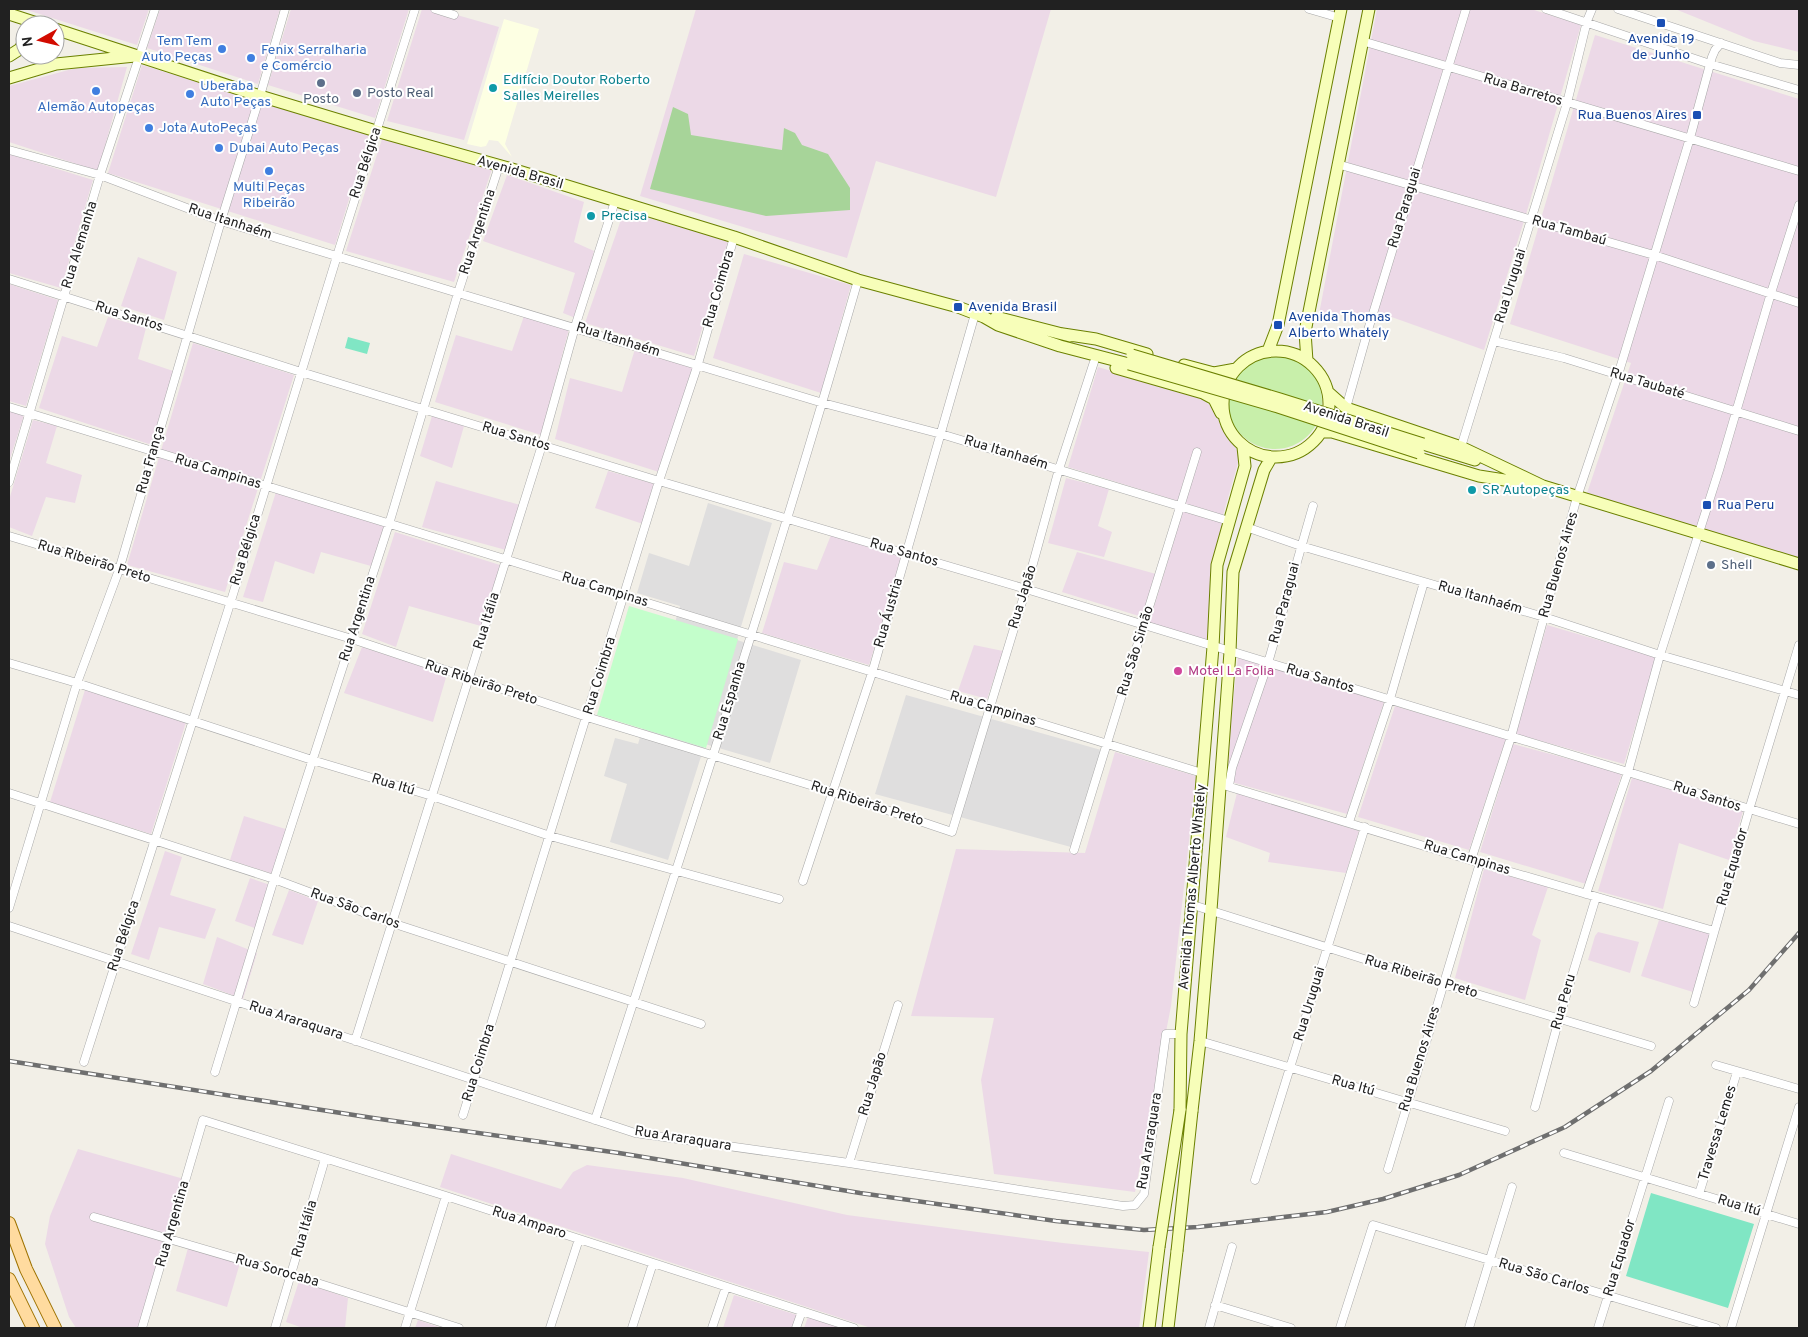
<svg xmlns="http://www.w3.org/2000/svg" width="1808" height="1337" viewBox="0 0 1808 1337" font-family="Overpass,sans-serif">
	<style>
		.residential { fill: #dfdede }
		.industrial { fill: #ecd9e7 }
		.education { fill: #fdffe3 }
		.grass { fill: #c8efaa }
		.forest { fill: #a7d499 }
		.park { fill: #c3fecb }
		.pitch { fill: #80e6c4 }
		.lines { fill: none; stroke-linecap: round; stroke-linejoin: round }
		.minor-casing { stroke: #a8a8a8; stroke-width: 9 }
		.secondary-casing { stroke: #6b8000; stroke-width: 13 }
		.primary-casing { stroke: #9e7200; stroke-width: 14 }
		.minor { stroke: #fff; stroke-width: 8 }
		.secondary { stroke: #f7feb9; stroke-width: 11 }
		.primary { stroke: #ffdb9f; stroke-width: 12 }
		.rail-casing { stroke: #6f6f6f; stroke-width: 4.5 }
		.rail { stroke: #fff; stroke-width: 2.5; stroke-dasharray: 8; stroke-linecap: butt }
		.secondary-bridge-casing { stroke: #6b8000; stroke-width: 13; stroke-linecap: butt }
		.secondary-bridge { stroke: #f7feb9; stroke-width: 11 }
		.transit-dot { fill: #1a4fb4; stroke: #fff; stroke-width: 2 }
		.shop-dot { fill: #3f7fe0; stroke: #fff; stroke-width: 2 }
		.service-dot { fill: #5c6f8a; stroke: #fff; stroke-width: 2 }
		.culture-dot { fill: #0f9aa8; stroke: #fff; stroke-width: 2 }
		.hotel-dot { fill: #d1479c; stroke: #fff; stroke-width: 2 }
		.labels { text-anchor: middle; dominant-baseline: central; stroke-width: 4; stroke-linejoin: round; paint-order: stroke }
		.transit-label { font-size: 14px; fill: #164399; stroke: #fff; text-anchor: start }
		.shop-label { font-size: 14px; fill: #366cbe; stroke: #fff; text-anchor: start }
		.culture-label { font-size: 14px; fill: #0d838f; stroke: #fff; text-anchor: start }
		.street-label { font-size: 14px; fill: #212121; stroke: #fff }
		.service-label { font-size: 14px; fill: #4e5e75; stroke: #fff; text-anchor: start }
		.hotel-label { font-size: 14px; fill: #b23c85; stroke: #fff; text-anchor: start }
	</style>
	<rect width="100%" height="100%" fill="#f2efe7"/>
	<path class="residential" d="M708,503L772,523L737,640L801,660L770,763L705,744L668,860L610,842L627,784L604,776L615,738L638,744L680,606L637,593L649,553L689,566Z
		M906,695L1101,750L1071,847L875,794Z"/>
	<path class="industrial" d="M28,9H149L137,45L27,10Z
		M160,9H280L258,84L147,48Z
		M291,9H409L375,118L268,85Z
		M422,9H436L499,27L464,140L387,121Z
		M696,9H1051L996,197L876,161L847,258L640,196Z
		M1377,9H1531L1581,25L1527,211L1484,350L1386,315L1319,314Z
		M1675,9H1799V52L1754,41Z
		M1595,35L1799,99V559L1587,493L1631,363L1510,324Z
		M142,65L369,134L335,245L108,173Z
		M127,67L98,171L9,142V86L76,68Z
		M382,139L492,169L454,282L346,251Z
		M9,154L93,180L61,288L9,273Z
		M507,175L584,202L574,242L594,251L578,319L563,313L575,273L483,241Z
		M624,211L728,241L694,356L585,323Z
		M744,254L851,285L821,393L713,358Z
		M138,257L177,272L164,320L121,306Z
		M9,284L58,300L26,406L9,401Z
		M524,316L569,329L541,435L435,402L456,335L512,351Z
		M108,317L146,328L138,359L176,372L155,446L39,408L62,336L97,347Z
		M193,343L294,375L225,592L127,565Z
		M635,349L694,367L659,472L555,439L570,378L622,392Z
		M1098,367L1202,398L1216,411L1240,456L1223,515L1068,467Z
		M9,411L24,415L9,462Z
		M432,416L464,426L452,468L420,456Z
		M33,420L57,426L46,463L82,475L75,503L46,497L32,536L9,527V500Z
		M608,471L655,484L643,524L595,508Z
		M1066,478L1109,489L1098,526L1112,532L1104,557L1048,543Z
		M436,481L520,505L506,550L422,527Z
		M276,492L385,525L371,566L321,552L314,574L275,561L263,602L243,597Z
		M1183,511L1225,523L1209,641L1149,623Z
		M395,532L500,565L481,626L409,606L396,647L362,634Z
		M831,535L903,556L869,665L762,633L784,562L817,570Z
		M1077,552L1156,574L1142,617L1062,592Z
		M1547,625L1656,657L1624,764L1516,734Z
		M974,645L1003,651L987,699L958,691Z
		M362,647L447,674L433,722L344,693Z
		M1238,657L1384,702L1347,814L1224,780Z
		M85,690L187,719L151,834L50,802Z
		M1395,706L1506,739L1469,850L1358,817Z
		M1513,744L1622,773L1586,884L1480,852Z
		M1115,752L1196,776L1171,1006L1135,1192L994,1174L981,1080L994,1018L911,1016L956,849L1085,853Z
		M1632,778L1743,811L1729,860L1679,843L1663,909L1598,891Z
		M1237,793L1359,831L1346,873L1268,862L1270,853L1226,837Z
		M244,816L292,831L279,876L230,860Z
		M165,851L182,857L170,895L216,909L205,939L159,927L149,960L131,954Z
		M1484,869L1548,887L1532,935L1541,940L1525,1000L1455,978Z
		M250,878L276,887L263,931L235,921Z
		M289,890L318,901L303,945L272,935Z
		M1659,920L1710,933L1693,992L1641,976Z
		M1598,932L1639,942L1630,973L1588,960L1595,936Z
		M217,937L257,953L243,999L203,984Z
		M78,1149L184,1179L138,1328H76L69,1317L45,1244L50,1216Z
		M451,1154L561,1189L573,1172L587,1165L683,1178L847,1215L1063,1243L1149,1252L1139,1328H871L440,1187Z
		M188,1248L240,1263L227,1307L176,1291Z
		M299,1281L348,1298L345,1328H303L286,1322Z
		M734,1295L797,1315L793,1328H723Z
		M808,1317L841,1328H804Z
		M418,1320L442,1328H415Z"/>
	<path class="education" d="M504,19L539,29L505,144L512,157L498,141L489,140L486,146L481,147L467,144Z"/>
	<path class="grass" d="M1228 402a47 47 0 1 1 94 0a47 47 0 1 1-94 0Z"/>
	<path class="forest" d="M673,107L688,114L691,135L782,150L784,128L795,133L802,145L828,154L850,188V210L766,216L650,189Z"/>
	<path class="park" d="M629,606L738,639L706,748L597,715Z"/>
	<path class="pitch" d="M348,337L370,343L367,354L345,348Z
		M1651,1193L1754,1224L1728,1308L1626,1276Z"/>
	<g class="lines">
		<defs>
			<path id="minor" d="M435,9L454,15
				M1309,9L1340,18
				M1546,9L1710,64L1799,90
				M1618,9L1780,63L1799,65
				M1362,41L1799,171
				M9,150L100,175L221,221L458,293L823,403L941,434L1229,521
				M1337,164L1654,255L1799,303
				M9,279L301,372L659,481L1026,589L1799,824
				M1494,341L1564,358L1799,431
				M9,407L1202,773
				M1346,408L1368,330L1466,9
				M1461,447L1567,103L1587,21L1592,9
				M9,482L100,175L155,9
				M1246,527L1301,546L1544,617L1660,655L1799,695
				M9,536L352,639L587,717L833,792L952,832L1026,589L1059,469L1094,362
				M9,663L77,683L312,760L432,796L550,836L779,899
				M1220,784L1480,863L1714,931
				M1229,786L1232,768L1268,663L1313,506
				M9,793L274,879L392,923L701,1024
				M1349,822L1390,699L1424,582
				M1074,850L1197,452
				M1471,860L1511,737L1577,497L1618,375L1690,138L1712,57L1715,50L1721,43
				M803,881L872,673L975,314
				M1586,894L1628,772L1660,655L1719,470L1771,293L1799,205
				M1193,905L1443,984L1651,1046
				M9,908L77,683L119,570L221,221L260,96L285,9
				M9,926L635,1133L849,1163L1123,1206L1135,1205L1144,1194L1166,1034H1181
				M1694,1003L1749,810L1799,645
				M355,1041L542,445L575,327L615,201
				M1200,1041L1505,1131
				M84,1062L230,604L337,256L415,9
				M1716,1065L1799,1089
				M215,1072L274,879L389,524L458,293L499,166
				M1535,1107L1559,1019L1596,897
				M463,1115L659,481L698,364L734,237
				M595,1120C686,841 777,562 858,280
				M1564,1153L1799,1224
				M849,1163L898,1005
				M1388,1169L1480,863
				M1255,1180L1365,827
				M1699,1194L1737,1072
				M94,1217L292,1275L459,1328
				M1215,1305L1291,1328
				M142,1328L203,1120L446,1196L854,1328
				M275,1328L325,1159
				M405,1328L446,1196
				M550,1328L579,1239
				M632,1328L653,1263
				M712,1328L726,1287
				M796,1328L802,1311
				M1209,1328L1232,1247
				M1340,1328L1373,1225L1716,1328
				M1469,1328L1512,1187
				M1598,1328L1669,1101
				M1731,1328L1799,1107"/>
			<path id="secondary" d="M9,14L43,25
				M55,29L260,96L376,131L512,169L734,237L858,280L958,307L984,317L998,325L1060,346L1129,364
				M9,56L20,49L25,40
				M9,78L56,64L135,56
				M996,317L1070,336
				M1063,334L1096,339L1147,354
				M1223 404a53 53 0 1 1 106 0a53 53 0 1 1-106 0Z
				M1268,351L1278,325L1341,9
				M1307,361L1305,332L1369,9
				M1184,365L1214,373L1236,369
				M1116,368L1203,393L1214,399L1221,413
				M1328,392L1346,408L1461,447L1543,486L1799,564
				M1322,432H1332L1479,476L1530,484
				M1423,444L1475,460
				M1180,1110L1181,1034L1213,647L1217,565L1245,466L1243,447
				M1192,1111L1200,1041L1211,910L1230,652L1233,572L1264,470L1271,458
				M1149,1328L1159,1247
				M1168,1328L1177,1251"/>
			<path id="primary" d="M9,1223L26,1269L55,1328
				M9,1279L33,1328"/>
		</defs>
		<use href="#minor" class="minor-casing"/>
		<use href="#secondary" class="secondary-casing"/>
		<use href="#primary" class="primary-casing"/>
		<use href="#minor" class="minor"/>
		<use href="#secondary" class="secondary"/>
		<use href="#primary" class="primary"/>
		<defs>
			<path id="rail" d="M9,1061L373,1118L619,1153L860,1193L1056,1221L1144,1230L1198,1227L1327,1212L1383,1199L1459,1175L1565,1127L1651,1071L1749,990L1799,933"/>
		</defs>
		<use href="#rail" class="rail-casing"/>
		<use href="#rail" class="rail"/>
		<defs>
			<path id="secondary-bridge" d="M1132,355L1280,399L1423,444
				M1129,364L1278,407L1419,453
				M1159,1247L1180,1110
				M1177,1251L1192,1111"/>
		</defs>
		<use href="#secondary-bridge" class="secondary-bridge-casing"/>
		<use href="#secondary-bridge" class="secondary-bridge"/>
	</g>
	<g class="transit-dot">
		<rect x="1656" y="18" width="10" height="10" rx="2.5"/>
		<rect x="1692" y="110" width="10" height="10" rx="2.5"/>
		<rect x="953" y="302" width="10" height="10" rx="2.5"/>
		<rect x="1273" y="320" width="10" height="10" rx="2.5"/>
		<rect x="1702" y="500" width="10" height="10" rx="2.5"/>
	</g>
	<g class="shop-dot">
		<circle cx="222" cy="49" r="5"/>
		<circle cx="251" cy="58" r="5"/>
		<circle cx="96" cy="91" r="5"/>
		<circle cx="190" cy="94" r="5"/>
		<circle cx="149" cy="128" r="5"/>
		<circle cx="219" cy="148" r="5"/>
		<circle cx="269" cy="171" r="5"/>
	</g>
	<g class="service-dot">
		<circle cx="321" cy="83" r="5"/>
		<circle cx="357" cy="93" r="5"/>
		<circle cx="1711" cy="565" r="5"/>
	</g>
	<g class="culture-dot">
		<circle cx="493" cy="88" r="5"/>
		<circle cx="591" cy="216" r="5"/>
		<circle cx="1472" cy="490" r="5"/>
	</g>
	<circle class="hotel-dot" cx="1178" cy="671" r="5"/>
	<g class="labels">
		<g class="transit-label">
			<text x="1661" y="39" text-anchor="middle">Avenida 19<tspan x="1661" dy="16">de Junho</tspan></text>
			<text x="1687" y="115" text-anchor="end">Rua Buenos Aires</text>
			<text x="968" y="307">Avenida Brasil</text>
			<text x="1288" y="317">Avenida Thomas<tspan x="1288" dy="16">Alberto Whately</tspan></text>
			<text x="1717" y="505">Rua Peru</text>
		</g>
		<g class="shop-label">
			<text x="212" y="41" text-anchor="end">Tem Tem<tspan x="212" dy="16">Auto Peças</tspan></text>
			<text x="261" y="50">Fenix Serralharia<tspan x="261" dy="16">e Comércio</tspan></text>
			<text x="200" y="86">Uberaba<tspan x="200" dy="16">Auto Peças</tspan></text>
			<text x="96" y="107" text-anchor="middle">Alemão Autopeças</text>
			<text x="159" y="128">Jota AutoPeças</text>
			<text x="229" y="148">Dubai Auto Peças</text>
			<text x="269" y="187" text-anchor="middle">Multi Peças<tspan x="269" dy="16">Ribeirão</tspan></text>
		</g>
		<g class="culture-label">
			<text x="503" y="80">Edifício Doutor Roberto<tspan x="503" dy="16">Salles Meirelles</tspan></text>
			<text x="601" y="216">Precisa</text>
			<text x="1482" y="490">SR Autopeças</text>
		</g>
		<g class="street-label">
			<text transform="translate(1523 90) rotate(17)">Rua Barretos</text>
			<text transform="translate(366 163) rotate(-72)">Rua Bélgica</text>
			<text transform="translate(520 173) rotate(16)">Avenida Brasil</text>
			<text transform="translate(1405 208) rotate(-73)">Rua Paraguai</text>
			<text transform="translate(230 222) rotate(18)">Rua Itanhaém</text>
			<text transform="translate(1569 231) rotate(16)">Rua Tambaú</text>
			<text transform="translate(478 232) rotate(-72)">Rua Argentina</text>
			<text transform="translate(80 245) rotate(-73)">Rua Alemanha</text>
			<text transform="translate(1511 286) rotate(-73)">Rua Uruguai</text>
			<text transform="translate(719 289) rotate(-74)">Rua Coimbra</text>
			<text transform="translate(129 317) rotate(18)">Rua Santos</text>
			<text transform="translate(618 340) rotate(17)">Rua Itanhaém</text>
			<text transform="translate(1647 384) rotate(17)">Rua Taubaté</text>
			<text transform="translate(1346 420) rotate(18)">Avenida Brasil</text>
			<text transform="translate(516 437) rotate(17)">Rua Santos</text>
			<text transform="translate(1006 453) rotate(17)">Rua Itanhaém</text>
			<text transform="translate(151 460) rotate(-74)">Rua França</text>
			<text transform="translate(218 472) rotate(17)">Rua Campinas</text>
			<text transform="translate(246 550) rotate(-73)">Rua Bélgica</text>
			<text transform="translate(904 553) rotate(16)">Rua Santos</text>
			<text transform="translate(94 562) rotate(17)">Rua Ribeirão Preto</text>
			<text transform="translate(1559 565) rotate(-74)">Rua Buenos Aires</text>
			<text transform="translate(605 590) rotate(17)">Rua Campinas</text>
			<text transform="translate(1023 597) rotate(-73)">Rua Japão</text>
			<text transform="translate(1480 598) rotate(16)">Rua Itanhaém</text>
			<text transform="translate(1285 603) rotate(-75)">Rua Paraguai</text>
			<text transform="translate(889 613) rotate(-74)">Rua Áustria</text>
			<text transform="translate(358 619) rotate(-72)">Rua Argentina</text>
			<text transform="translate(487 621) rotate(-73)">Rua Itália</text>
			<text transform="translate(1136 651) rotate(-73)">Rua São Simão</text>
			<text transform="translate(600 676) rotate(-73)">Rua Coimbra</text>
			<text transform="translate(1320 679) rotate(17)">Rua Santos</text>
			<text transform="translate(481 683) rotate(18)">Rua Ribeirão Preto</text>
			<text transform="translate(730 701) rotate(-73)">Rua Espanha</text>
			<text transform="translate(993 709) rotate(17)">Rua Campinas</text>
			<text transform="translate(393 785) rotate(17)">Rua Itú</text>
			<text transform="translate(1707 797) rotate(18)">Rua Santos</text>
			<text transform="translate(867 804) rotate(18)">Rua Ribeirão Preto</text>
			<text transform="translate(1467 858) rotate(17)">Rua Campinas</text>
			<text transform="translate(1733 867) rotate(-74)">Rua Equador</text>
			<text transform="translate(1193 887) rotate(-85)">Avenida Thomas Alberto Whately</text>
			<text transform="translate(355 909) rotate(20)">Rua São Carlos</text>
			<text transform="translate(124 936) rotate(-72)">Rua Bélgica</text>
			<text transform="translate(1421 977) rotate(17)">Rua Ribeirão Preto</text>
			<text transform="translate(1564 1002) rotate(-74)">Rua Peru</text>
			<text transform="translate(1310 1004) rotate(-73)">Rua Uruguai</text>
			<text transform="translate(296 1021) rotate(18)">Rua Araraquara</text>
			<text transform="translate(1420 1059) rotate(-73)">Rua Buenos Aires</text>
			<text transform="translate(479 1063) rotate(-73)">Rua Coimbra</text>
			<text transform="translate(873 1084) rotate(-73)">Rua Japão</text>
			<text transform="translate(1353 1086) rotate(16)">Rua Itú</text>
			<text transform="translate(1718 1133) rotate(-73)">Travessa Lemes</text>
			<text transform="translate(683 1139) rotate(9)">Rua Araraquara</text>
			<text transform="translate(1150 1141) rotate(-81)">Rua Araraquara</text>
			<text transform="translate(1739 1206) rotate(17)">Rua Itú</text>
			<text transform="translate(529 1223) rotate(18)">Rua Amparo</text>
			<text transform="translate(173 1224) rotate(-74)">Rua Argentina</text>
			<text transform="translate(305 1229) rotate(-74)">Rua Itália</text>
			<text transform="translate(1620 1258) rotate(-73)">Rua Equador</text>
			<text transform="translate(277 1271) rotate(16)">Rua Sorocaba</text>
			<text transform="translate(1544 1277) rotate(17)">Rua São Carlos</text>
		</g>
		<g class="service-label">
			<text x="367" y="93">Posto Real</text>
			<text x="321" y="99" text-anchor="middle">Posto</text>
			<text x="1721" y="565">Shell</text>
		</g>
		<g class="hotel-label">
			<text x="1188" y="671">Motel La Folia</text>
		</g>
	</g>
	<rect width="1808" height="1337" fill="none" stroke="#212121" stroke-width="20"/>
	<g transform="translate(40 40) rotate(262)"><circle r="24" fill="#ffffff" stroke="#a6a6a6"/>
	<path d="M0-4L9 19L0 12L-9 19Z" fill="#d20b00"/>
	<text y="-8" font-size="14" font-weight="bold" text-anchor="middle" fill="#212121">N</text>
	</g>
</svg>
